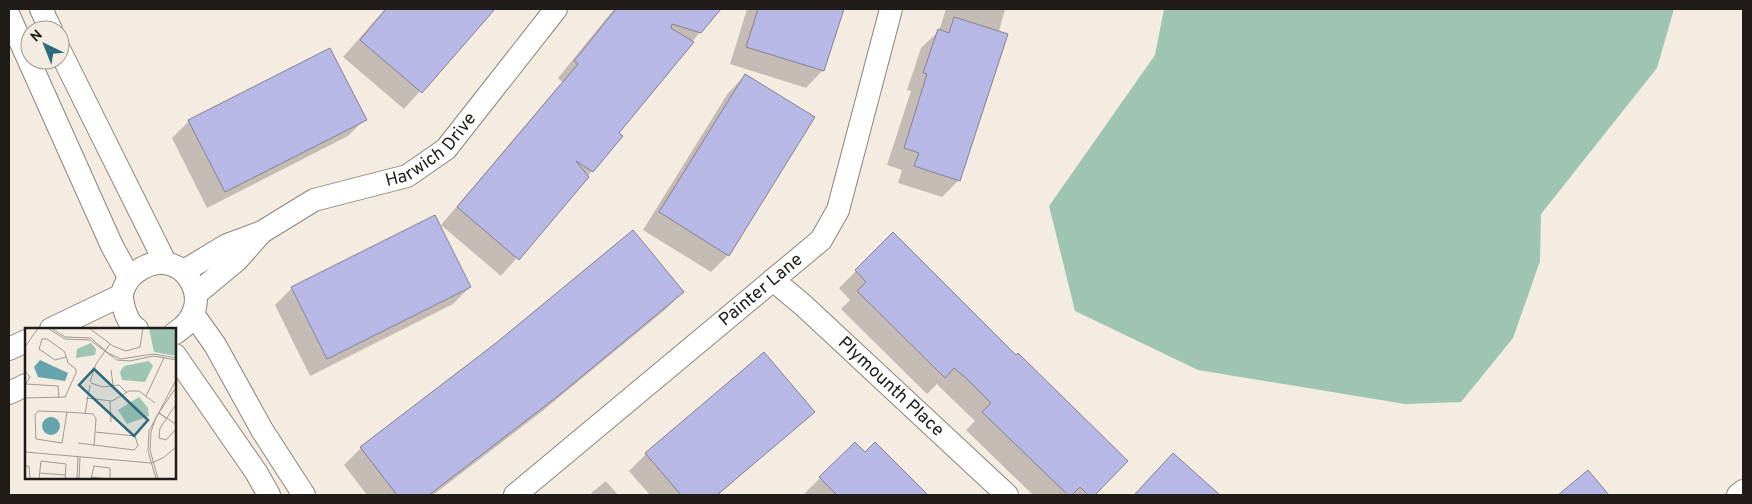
<svg xmlns="http://www.w3.org/2000/svg" width="1752" height="504" viewBox="0 0 1752 504" font-family="Overpass,sans-serif">
	<style>
		.green { fill: #9dc5b2 }
		.shadow { fill: #0003 }
		.building { fill: #b7b8e6; stroke: #82838f }
		.lines { fill: none; stroke-linecap: round; stroke-linejoin: round }
		.minor-casing { stroke: #8c847a; stroke-width: 24 }
		.minor { stroke: #fff; stroke-width: 22 }
		.labels { text-anchor: middle; dominant-baseline: central; stroke-width: 4.5; stroke-linejoin: round; paint-order: stroke }
		.street-label { font-size: 18px; fill: #1f1c18; stroke: #f5ece1 }
		.inset-road { fill: none; stroke: #9f9991; stroke-width: 1 }
		.view { fill: #2b6a7f; fill-opacity: 0.15; stroke: #2b6a7f; stroke-width: 2.5 }
		.inset-edge { fill: none; stroke: #1f1c18; stroke-width: 2.5 }
	</style>
	<rect width="100%" height="100%" fill="#f5ece1"/>
	<path class="green" d="M1164,9H1674L1657,68L1541,214L1540,261L1513,338L1461,402L1405,404L1198,370L1075,311L1049,206L1155,55Z"/>
	<path class="shadow" d="M385,9H493L404,109L343,57Z
		M614,9H719L617,133L592,171L501,276L441,225L562,82L558,78Z
		M747,9H842L823,70L806,88L730,64Z
		M946,9H1005L959,180L942,197L898,183L902,170L887,165L911,91L907,90L921,48L939,31Z
		M745,76L728,255L711,272L643,230L728,93Z
		M365,119L348,136L207,208L172,138L189,121Z
		M435,217L470,287L453,304L310,376L275,305L292,288Z
		M893,234L1016,357L1126,461L1093,495H1033L966,430L975,421L948,395L937,384L927,394L841,309L850,300L839,288Z
		M683,292L666,309L540,413L433,495H367L344,465L361,448Z
		M813,412L718,495H650L629,471L646,454Z
		M855,443L865,454L875,444L928,495H803Z
		M1173,454L1218,495H1135Z
		M606,481L618,495H589Z"/>
	<path class="building" d="M386,9H495L422,93L360,40Z
		M616,9H721L701,33L672,24L671,28L694,42L619,133L623,136L593,172L576,161L589,177L519,260L457,207L578,64L574,61Z
		M758,9H844L824,71L746,47Z
		M954,17L1008,34L960,181L914,166L919,153L904,148L927,74L923,73L938,29L949,33Z
		M330,48L367,120L225,192L188,120Z
		M745,74L815,117L729,256L659,212Z
		M435,215L471,287L327,359L291,287Z
		M633,230L684,292L558,396L429,495H397L360,447L496,343Z
		M893,232L1016,355L1018,353L1128,461L1095,495H1088L1080,487L1072,495H1068L982,412L991,403L966,378L954,368L945,378L857,291L866,282L855,270Z
		M764,352L815,412L717,495H681L645,453Z
		M855,442L865,452L875,442L928,495H837L819,477Z
		M1173,453L1220,495H1134Z
		M1588,470L1609,495H1558Z"/>
	<g class="lines">
		<defs>
			<g id="minor">
				<path d="M41,9L51,30"/>
				<path d="M9,16L112,246L129,277"/>
				<path d="M60,51L165,262"/>
				<path id="s1" d="M184,271L227,245L262,232L314,200L407,176L446,149L556,9"/>
				<path id="s2" d="M773,280L803,305L1007,495"/>
				<path d="M196,294L237,260L260,234"/>
				<path d="M193,314L215,345L262,430L304,495"/>
				<path d="M51,329L122,295"/>
				<path d="M137,329C127,323 124,310 122,299C121,290 128,278 135,273C179,238 223,304 175,333"/>
				<path d="M9,349L26,341"/>
				<path d="M175,355L256,472L269,495"/>
				<path d="M9,393L26,385"/>
				<path id="s3" d="M515,495L821,240L838,210L891,9"/>
				<path d="M1738,495L1743,491"/>
			</g>
		</defs>
		<use href="#minor" class="minor-casing"/>
		<use href="#minor" class="minor"/>
	</g>
	<g class="labels">
		<g class="street-label">
			<text stroke="none"><textPath href="#s1" startOffset="279">Harwich Drive</textPath></text>
			<text stroke="none"><textPath href="#s3" startOffset="320">Painter Lane</textPath></text>
			<text stroke="none"><textPath href="#s2" startOffset="159">Plymounth Place</textPath></text>
		</g>
	</g>
	<g transform="translate(25 328)">
		<rect width="151" height="151" fill="#f5ece1"/>
		<path d="M124,0H151V28L129,24ZM66,15L71,21L70,27L51,30L52,21ZM124,33L128,38L120,54L97,52L95,44L99,38ZM114,69L123,80L124,88L102,96L93,82Z" fill="#9dc5b2"/>
		<path d="M15,32L43,45L40,53L13,49L9,39ZM17 98a9 9 0 1 1 18 0a9 9 0 1 1-18 0Z" fill="#66a4ad"/>
		<path class="inset-road" d="M22,0L40,11L65,12L92,32L105,33L128,28L152,32M26,0L40,9L66,10L83,25L96,31L128,26L152,30M64,0L88,18L101,23L115,19L118,0M0,19L13,0M86,42L88,57M0,43L5,49L0,57M65,54L71,36L85,16M66,55L78,59L94,57L101,64M1,56L33,58L34,70M121,68L139,30M0,70L40,69L51,45V41L43,35L40,25L39,23L22,11H17L14,21L30,32L41,29M61,70L87,73L104,63H114L130,75M85,73L86,94M152,75L135,100L134,110L141,112L152,100M42,84L37,115L11,111L10,87L13,83L42,84L68,86L71,91L69,118M60,86L65,57M141,90L134,85L152,97M53,115L109,122L113,118L110,108L70,104M0,124L126,135L138,130L152,118M0,138H4L5,151M14,145L41,147M66,149L83,151M14,151L16,133L41,136L40,151M52,151L53,129M54,151L55,129M66,151L69,138L85,140V151M131,151L123,123L124,103L152,50M133,151L125,122L126,104L131,89L152,58"/>
		<path class="view" d="M69,41L123,92L109,108L54,57Z"/>
		<rect width="151" height="151" class="inset-edge"/>
	</g>
	<rect width="1752" height="504" fill="none" stroke="#1f1c18" stroke-width="20"/>
	<g transform="translate(45 45) rotate(317)"><circle r="24" fill="#f5ece1" stroke="#9f9991"/>
	<path d="M0-4L9 19L0 12L-9 19Z" fill="#2b6a7f"/>
	<text y="-8" font-size="14" font-weight="bold" text-anchor="middle" fill="#1f1c18">N</text>
	</g>
</svg>
